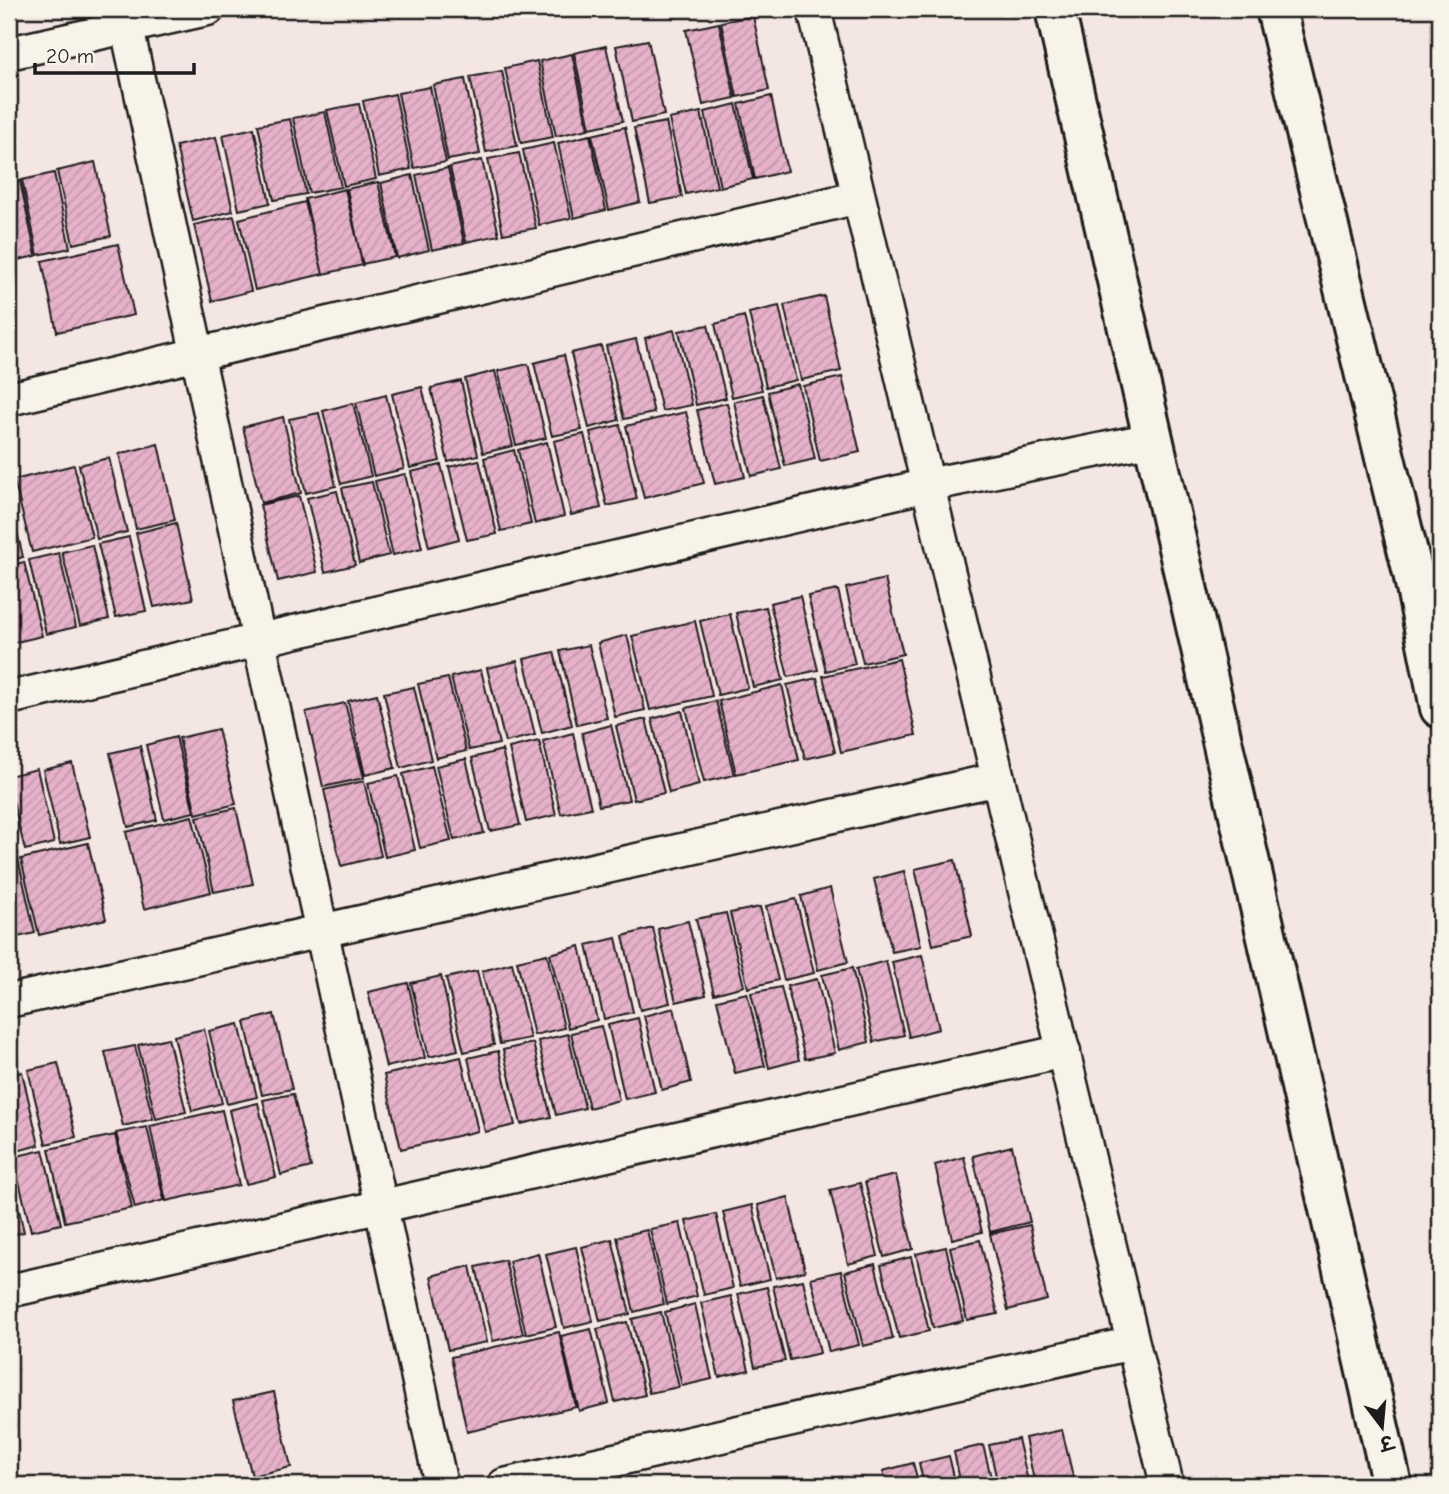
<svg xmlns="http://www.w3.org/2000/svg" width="1449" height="1494" viewBox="0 0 1449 1494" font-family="'Comic Neue','Playpen Sans Deva',sans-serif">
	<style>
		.building { fill: url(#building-hatch); stroke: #1c1c1c; stroke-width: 2 }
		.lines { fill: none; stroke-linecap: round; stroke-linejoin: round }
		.lane-casing { stroke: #1c1c1c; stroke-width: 37 }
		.secondary-casing { stroke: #1c1c1c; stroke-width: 44 }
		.lane { stroke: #f7f3e8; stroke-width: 32 }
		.secondary { stroke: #f7f3e8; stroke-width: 38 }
	</style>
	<defs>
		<pattern id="building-hatch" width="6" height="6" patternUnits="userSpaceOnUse" patternTransform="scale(1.75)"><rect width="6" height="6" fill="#e6b1c9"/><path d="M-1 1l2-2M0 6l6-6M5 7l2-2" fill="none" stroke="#c598ac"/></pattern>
	</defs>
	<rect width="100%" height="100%" fill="#f4e6e2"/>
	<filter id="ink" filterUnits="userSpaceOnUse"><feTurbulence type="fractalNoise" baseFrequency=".0143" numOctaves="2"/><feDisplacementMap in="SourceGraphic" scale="14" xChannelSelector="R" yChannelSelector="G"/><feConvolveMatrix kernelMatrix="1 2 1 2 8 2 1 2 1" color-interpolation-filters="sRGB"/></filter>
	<g filter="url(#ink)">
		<path class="building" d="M753,16L769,90L737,97L721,22Z
			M719,23L735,98L703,105L686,30Z
			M648,40L664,115L632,122L616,46Z
			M606,46L623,121L590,128L574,53Z
			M572,54L588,129L556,136L540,61Z
			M537,61L553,137L521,143L505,68Z
			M502,71L517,146L486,152L470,77Z
			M465,79L480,154L448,160L433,85Z
			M430,87L446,162L414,168L398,93Z
			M395,94L411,169L379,176L363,101Z
			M771,96L787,171L755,179L739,104Z
			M359,104L376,179L344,186L327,110Z
			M736,104L753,179L720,187L705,112Z
			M325,112L341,187L309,193L293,118Z
			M701,112L717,187L686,194L669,119Z
			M290,119L306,194L274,200L258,125Z
			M666,122L682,197L650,203L634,128Z
			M625,127L640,202L609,210L592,135Z
			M254,128L270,203L239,210L223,135Z
			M590,135L606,210L574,218L558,143Z
			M216,137L233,211L193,221L176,146Z
			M554,143L571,218L539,225L523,150Z
			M519,153L536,228L503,234L488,159Z
			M482,160L499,235L466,242L450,167Z
			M95,162L111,236L73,244L57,171Z
			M448,168L464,243L432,250L416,175Z
			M54,173L70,248L38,255L22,180Z
			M412,175L429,250L397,258L381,183Z
			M20,181L36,256L9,262V183Z
			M378,182L395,257L362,264L347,189Z
			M345,189L363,265L323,274L305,199Z
			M305,202L323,274L255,290L239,219Z
			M234,216L251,291L212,301L194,225Z
			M118,244L134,315L57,332L42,261Z
			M824,296L841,371L801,380L784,305Z
			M779,306L796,380L766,387L749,313Z
			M744,316L762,390L732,397L715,324Z
			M708,325L726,398L696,405L679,331Z
			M674,330L692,405L662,411L645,338Z
			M636,339L654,413L624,419L606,346Z
			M601,346L619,420L589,428L571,353Z
			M564,355L582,430L552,436L534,363Z
			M528,364L546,438L516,445L498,371Z
			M495,371L513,446L483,453L465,379Z
			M842,377L860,452L820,461L803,386Z
			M461,381L478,455L448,462L431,388Z
			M798,384L815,459L785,466L768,392Z
			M422,387L440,461L410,468L392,394Z
			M386,395L404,469L374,476L356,403Z
			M763,395L781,469L751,476L734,402Z
			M353,403L371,476L341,484L323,411Z
			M727,403L745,477L715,484L697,410Z
			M686,412L704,483L644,498L626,426Z
			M319,413L336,486L306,493L289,419Z
			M283,417L301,493L261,503L243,427Z
			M620,425L637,499L607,506L590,432Z
			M584,434L601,508L571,515L554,441Z
			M547,442L564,516L535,524L518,450Z
			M158,444L175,520L136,529L119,454Z
			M514,450L531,524L501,531L484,458Z
			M109,458L127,532L97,539L79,465Z
			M479,460L497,534L467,540L449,467Z
			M74,465L92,537L32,552L14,480Z
			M441,465L459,539L429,547L411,472Z
			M405,474L422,548L393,555L375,481Z
			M372,482L389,555L359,563L342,488Z
			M337,491L355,565L325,572L307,498Z
			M299,496L317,572L278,581L260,505Z
			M9,497L23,557L9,561Z
			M176,523L193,599L154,607L136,533Z
			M129,537L146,611L116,617L98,544Z
			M92,545L109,619L80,626L62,552Z
			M59,553L76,627L46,634L29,560Z
			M24,562L42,636L12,643L9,630V566Z
			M885,579L903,654L863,663L846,588Z
			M838,590L855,664L826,671L808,596Z
			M800,596L818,670L788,677L770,603Z
			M766,607L783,680L753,687L736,613Z
			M730,614L748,688L718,695L700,621Z
			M695,621L712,696L650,710L632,636Z
			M627,635L645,710L615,717L598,643Z
			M589,645L607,718L577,725L560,651Z
			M554,652L572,725L542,733L524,659Z
			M899,659L916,735L841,752L823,676Z
			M517,661L535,735L505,742L487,668Z
			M481,670L499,744L469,750L451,677Z
			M448,678L466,751L436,758L418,684Z
			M817,678L835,752L805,759L787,685Z
			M782,685L799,760L736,774L719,701Z
			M414,687L431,760L401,768L384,693Z
			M377,694L395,768L365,775L348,701Z
			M716,701L734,775L704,782L686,708Z
			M345,703L364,778L323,787L306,712Z
			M682,711L699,785L669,793L652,719Z
			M646,719L664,793L634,800L616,726Z
			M611,725L629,800L599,806L582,733Z
			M218,729L236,804L196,814L179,738Z
			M573,733L591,808L561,814L543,741Z
			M176,737L194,812L164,819L146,745Z
			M539,741L556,815L526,822L509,748Z
			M140,746L157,820L128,827L110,753Z
			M502,750L520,825L490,831L472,758Z
			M466,759L484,833L454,840L436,766Z
			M72,763L90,837L60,844L43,770Z
			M432,766L451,841L420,848L403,774Z
			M37,769L54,843L25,850L9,785V776Z
			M398,776L415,850L385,857L368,783Z
			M364,781L381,856L341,866L324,790Z
			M236,808L253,884L214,892L197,817Z
			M9,814L18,855L9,857Z
			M192,816L211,892L144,909L126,832Z
			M88,843L106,919L39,935L21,859Z
			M18,859L35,933L9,939V862Z
			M955,860L972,936L933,945L915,869Z
			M904,871L921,946L892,952L874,879Z
			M830,888L848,962L818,970L801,896Z
			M796,899L814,973L784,980L766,906Z
			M760,907L778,980L748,988L730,913Z
			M726,913L744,986L714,994L696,919Z
			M688,921L706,995L676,1002L658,929Z
			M653,928L670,1003L640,1010L623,936Z
			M616,938L633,1012L604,1019L587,945Z
			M580,946L597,1020L568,1028L550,954Z
			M547,954L564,1028L534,1035L517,961Z
			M922,955L939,1029L909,1037L892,962Z
			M886,961L904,1035L874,1042L856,969Z
			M512,963L530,1038L500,1044L482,971Z
			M852,968L869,1042L839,1050L822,975Z
			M477,971L494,1045L464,1052L446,978Z
			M441,976L458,1050L429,1057L411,983Z
			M817,979L835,1053L805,1059L787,986Z
			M408,983L425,1058L386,1067L368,992Z
			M781,987L799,1060L769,1068L751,993Z
			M747,993L765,1066L735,1073L717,1000Z
			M674,1008L691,1082L662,1090L644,1016Z
			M274,1014L292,1089L262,1095L245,1022Z
			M638,1018L655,1092L625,1099L608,1025Z
			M239,1024L257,1097L227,1104L209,1031Z
			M601,1026L619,1100L589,1108L571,1033Z
			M204,1029L222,1103L192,1111L174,1036Z
			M568,1034L585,1108L556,1115L538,1041Z
			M168,1038L186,1112L156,1119L138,1045Z
			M533,1043L551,1117L521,1124L503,1050Z
			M135,1046L153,1119L123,1126L105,1052Z
			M498,1051L515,1125L485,1132L468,1058Z
			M461,1057L478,1131L401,1149L384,1075Z
			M58,1063L76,1137L46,1144L28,1070Z
			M22,1072L39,1145L10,1153L9,1075Z
			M293,1094L311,1167L281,1175L263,1100Z
			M258,1103L276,1177L246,1184L229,1110Z
			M222,1110L239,1185L166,1201L150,1126Z
			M147,1127L164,1200L135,1208L116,1133Z
			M115,1135L132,1208L65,1222L49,1149Z
			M1012,1146L1030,1222L990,1232L973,1156Z
			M43,1150L61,1224L31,1231L13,1157Z
			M964,1157L982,1232L952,1239L935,1165Z
			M9,1166L24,1232L9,1236Z
			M896,1175L913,1249L884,1257L865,1182Z
			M860,1183L878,1256L848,1264L830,1190Z
			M788,1197L805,1271L776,1278L758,1205Z
			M752,1205L770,1279L740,1286L723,1212Z
			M716,1214L733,1288L704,1295L686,1221Z
			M680,1223L697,1296L667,1304L650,1229Z
			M1030,1225L1047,1300L1008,1310L990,1234Z
			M647,1230L664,1304L634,1312L617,1237Z
			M612,1239L630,1314L600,1321L582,1247Z
			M980,1240L998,1314L967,1320L950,1247Z
			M576,1247L593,1321L564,1328L546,1254Z
			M946,1247L963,1321L933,1328L916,1254Z
			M538,1253L556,1327L526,1334L509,1261Z
			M911,1257L929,1331L899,1338L881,1265Z
			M505,1260L523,1334L493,1341L476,1267Z
			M875,1264L893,1339L863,1346L845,1272Z
			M470,1266L487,1342L448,1350L431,1276Z
			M841,1271L859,1345L829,1352L811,1278Z
			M803,1280L820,1353L790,1360L773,1286Z
			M767,1287L785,1361L755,1367L738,1294Z
			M731,1296L749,1370L719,1377L701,1303Z
			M695,1304L712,1379L682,1386L665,1312Z
			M661,1312L679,1387L649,1393L632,1319Z
			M627,1322L645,1395L615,1402L597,1329Z
			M591,1329L609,1403L579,1411L561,1336Z
			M559,1332L576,1407L467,1432L451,1357Z
			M274,1392L291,1467L252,1476L233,1401Z
			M1062,1430L1075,1485H1035L1025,1438Z
			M1018,1439L1029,1485H998L989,1445Z
			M983,1445L993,1485H961L954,1452Z
			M949,1456L956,1485H924L919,1463Z
			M913,1463L919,1485H887L883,1471Z
			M841,1477L843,1485H811Z"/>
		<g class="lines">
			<defs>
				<path id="lane" d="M123,9L441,1485
					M814,9L1167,1485
					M9,53L208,9
					M9,399L859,197
					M9,698L928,485L1153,439
					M9,1001L998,779
					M9,1291L1064,1051
					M504,1485L1133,1343"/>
				<path id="secondary" d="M1055,9L1392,1485
					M1276,9L1413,573L1440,708"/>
			</defs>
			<use href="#lane" class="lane-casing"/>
			<use href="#secondary" class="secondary-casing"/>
			<use href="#lane" class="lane"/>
			<use href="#secondary" class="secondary"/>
		</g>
	</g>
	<rect width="1449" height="1494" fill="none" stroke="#f7f3e8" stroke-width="35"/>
	<rect x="18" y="18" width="1414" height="1459" fill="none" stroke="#1c1c1c" stroke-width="2.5" filter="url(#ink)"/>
	<g transform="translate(1382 1427) rotate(164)" stroke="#f7f3e8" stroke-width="5" paint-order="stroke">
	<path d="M0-5L12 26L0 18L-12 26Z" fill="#1c1c1c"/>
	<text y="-10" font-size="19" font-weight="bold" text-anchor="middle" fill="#1c1c1c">उ</text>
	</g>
	<path d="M35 63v10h159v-10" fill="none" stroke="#1c1c1c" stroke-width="3.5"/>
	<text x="46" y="63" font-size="21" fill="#1c1c1c" stroke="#f7f3e8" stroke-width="5" paint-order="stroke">20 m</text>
</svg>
